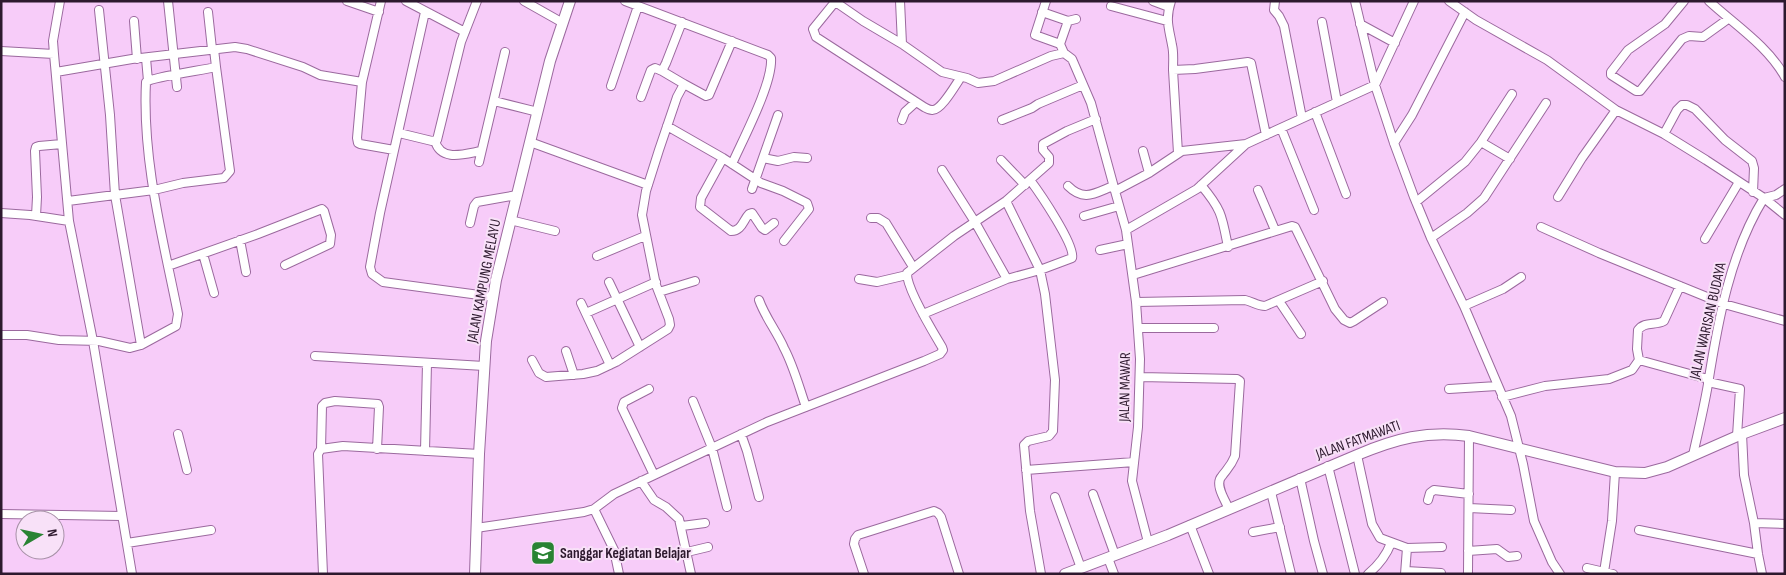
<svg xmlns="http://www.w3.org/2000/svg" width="1786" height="575" viewBox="0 0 1786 575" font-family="'Sofia Sans Condensed',sans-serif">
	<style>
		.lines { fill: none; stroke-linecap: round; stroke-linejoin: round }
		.street-casing { stroke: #9b699e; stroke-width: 10 }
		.secondary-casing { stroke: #9b699e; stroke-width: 12 }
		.street { stroke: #fff; stroke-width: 8 }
		.secondary { stroke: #fff; stroke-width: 10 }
		.labels { text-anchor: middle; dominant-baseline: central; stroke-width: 4; stroke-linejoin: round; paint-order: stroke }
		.street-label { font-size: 15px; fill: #2d192e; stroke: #f8e1f8 }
		.poi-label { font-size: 15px; font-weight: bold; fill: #2d192e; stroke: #f8e1f8; text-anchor: start }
	</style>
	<rect width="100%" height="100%" fill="#f7ccf9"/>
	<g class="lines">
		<defs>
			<path id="street" d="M60,1L53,41L54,54L69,221L93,341L132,574
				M168,1L177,87
				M347,1L379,12
				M381,1L362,82L357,138L358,143L360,144L394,150
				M406,1L465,32
				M524,1L563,23
				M625,1L768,55L771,58C773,83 743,139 732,164
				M834,1L863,21L902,44L942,72L967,78L978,83L994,81L1051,56L1064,53
				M900,1L902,44
				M1046,1L1035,35L1060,44L1064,53L1072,59L1091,103L1115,191
				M1153,1L1169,7
				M1171,1C1165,20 1169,28 1172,45C1174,53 1173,62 1173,70
				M1275,1L1274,10L1279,16L1284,26L1302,118
				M1355,1L1375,85L1394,143L1414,197L1431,238L1464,306L1511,416L1523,464L1534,521L1552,562L1560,574
				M1449,1L1476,20L1547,60L1616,110L1664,134L1706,160L1764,198L1785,215
				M1684,1L1665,24L1628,50L1611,72V75L1636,91H1640L1682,39L1689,36L1703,37L1728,19
				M1709,1C1735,25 1768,46 1785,77
				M835,2L813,29L816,37L924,107C926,108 929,110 932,110C941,111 956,84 961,77
				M1111,6L1167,21
				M99,10L110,115L115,195L141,345
				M208,12L212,49
				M425,12L380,213L370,267L372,274L383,282L494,297
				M1042,12L1068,21
				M134,21L137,59
				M1322,22L1337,102
				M1360,24L1395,43
				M1060,44L1068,21L1076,19
				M1,51L54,54
				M146,58L148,81
				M662,71L684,84
				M56,72L132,59L235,47L247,49L303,67L320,75L362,82
				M611,86L638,6
				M641,97L651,70L655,68L662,71L666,63L682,22
				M494,101L538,112
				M1315,112L1346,194
				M902,120L905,112L916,102
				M1002,120L1032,108L1038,104L1083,85
				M667,126L723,158L761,183L783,191L807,203L809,209L784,241
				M1281,128L1314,210
				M399,133L432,141L437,140L461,42L477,1
				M1664,134L1677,110L1682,105H1687L1695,109L1725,140L1752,161L1754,168L1753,192
				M435,141C441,162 464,154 481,151
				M530,142L648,185
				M1481,142L1510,159
				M1394,143L1412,115L1465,12
				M1143,151L1149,173
				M1178,153L1173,70L1195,69L1248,62L1251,63L1266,135
				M723,158L701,198L700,207L731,231C742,231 743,220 749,214L752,213L762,228L765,230L774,223
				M763,158L778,161L794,157L807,158
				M1001,160L1025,185
				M479,162L505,52
				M942,170L975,222L1007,279
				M1201,185C1222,210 1222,216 1228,247
				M1068,186C1084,202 1095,193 1113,186
				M752,189L778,115
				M1258,190L1275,230
				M1558,197L1582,158L1616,110
				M1764,198L1776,195L1785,189
				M68,201L154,190L183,183L224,178L230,171L216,67
				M1006,201L1040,270L1072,258C1076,246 1039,192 1030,180
				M1416,202L1465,162L1481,142L1512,94
				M1,213L30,215L69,221
				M36,216L37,197L35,151L36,147L39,146L62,144
				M1084,216L1119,206
				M871,218H878L886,223L913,267
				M510,220L555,231
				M470,223L474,206L477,202L517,195
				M1541,227L1599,253L1724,304L1785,321
				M1126,230L1197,189L1246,144
				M1431,238L1467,213L1484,198L1546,103
				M1705,239L1739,182
				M240,240L246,272
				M1100,250L1128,244
				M203,254L214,293
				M597,256L645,236
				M168,266L258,234L322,209L324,211L331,235L330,244L285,265
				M1133,275L1292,226L1295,227L1335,309L1344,320L1350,323L1354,321L1383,302
				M859,279L877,282L907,275
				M609,282L640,347
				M659,292L695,281
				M759,300C765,317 777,332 784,348C794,367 799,387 806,407
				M1279,301L1301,334
				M1136,302L1245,300C1253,302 1258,306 1265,306L1323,281
				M581,303L610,365
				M1464,306L1503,289L1521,277
				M586,313L656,282
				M923,314L1007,279L1040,270L1045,294L1055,380L1053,431L1049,436L1028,441L1024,445L1030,511L1041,574
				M1138,328H1214
				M1,335H27L59,340L99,341L130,348L141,345L176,326L178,314C163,239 142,160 146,82C152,77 204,70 216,67L214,49
				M566,351L574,375
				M315,356L484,366
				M532,360L539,373L546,377L583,374L597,371L616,362L668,329L670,325L669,319L656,285L642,215L646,191L659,150L677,97L684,84L706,96L709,95L732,41
				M1639,360L1637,349L1638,330C1645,321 1655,326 1664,321L1680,286
				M1140,377L1237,379L1240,381L1235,456C1231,466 1228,468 1222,476C1214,484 1225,500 1229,509
				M1708,382L1740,389L1737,436
				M649,389L624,402L622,408L654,475
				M1449,389L1497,386
				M1502,397L1545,386L1609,379L1632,370L1639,360L1708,379
				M693,401L712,448L727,507
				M178,434L187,470
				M741,434L747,451L759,497
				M1742,434L1744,475L1754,523L1758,554L1762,574
				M321,449L343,446L479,454
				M425,451L427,363
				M1357,455L1372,524L1380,538L1407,548L1442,547
				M1693,455C1698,432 1704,408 1708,384C1718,321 1730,253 1764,198
				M1328,466L1355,574
				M1026,470L1134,462
				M1300,478L1314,541L1323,574
				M641,481L654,500L666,507L679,519L691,574
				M1271,492L1291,574
				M1093,494L1115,555
				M1055,497L1081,568
				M1428,500L1430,493L1434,490L1469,494
				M1469,508L1511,510
				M594,509L614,550L619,574
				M1,514L122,516
				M1754,523L1785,524
				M1190,525L1209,574
				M682,526L705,523
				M476,528L584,512L594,509L614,494L767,422L924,361L940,354L943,350L942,347C933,332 906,288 907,273L954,236L1006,201L1049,163V157L1043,150V144L1067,131L1096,119
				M1639,530L1758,554
				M1253,532L1280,527
				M1148,542L1132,481L1138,427L1140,359L1136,302L1126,230L1115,191L1149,173L1182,151L1246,144L1375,85L1414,1
				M127,543L211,530
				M1468,551L1497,549L1508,557L1517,556
				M687,552L708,547
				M1108,558L1114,574
				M1587,568L1613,574
				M1406,571L1441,573
				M1604,572L1612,521L1615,472
				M323,574L318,454L321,449L322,406L325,403L335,401L378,404L379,407L377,449
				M864,574L854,544L855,539L858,535L934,511L938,513L941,517L959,574
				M1368,574C1379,565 1386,556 1391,543
				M1405,574L1407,548
				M1468,574L1469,436"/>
			<path id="secondary" d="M475,574L479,454L486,341L496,280L550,61L570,1
				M1065,574L1168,535L1357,455C1395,439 1427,430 1469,436L1615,472L1645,473L1667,467L1742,434L1785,418"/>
		</defs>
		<use href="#street" class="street-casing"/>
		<use href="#secondary" class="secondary-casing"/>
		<use href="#street" class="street"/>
		<use href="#secondary" class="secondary"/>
	</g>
	<defs>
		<symbol id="school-square" viewBox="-11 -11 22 22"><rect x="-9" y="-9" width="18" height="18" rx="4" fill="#298333" stroke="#f8e1f8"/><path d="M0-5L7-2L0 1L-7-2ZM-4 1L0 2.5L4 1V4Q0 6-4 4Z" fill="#fff"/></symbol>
	</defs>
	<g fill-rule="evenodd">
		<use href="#school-square" x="529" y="539" width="28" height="28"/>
	</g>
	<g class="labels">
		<g class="street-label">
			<text transform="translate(484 281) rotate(-79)">JALAN KAMPUNG MELAYU</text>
			<text transform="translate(1708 321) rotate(-77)">JALAN WARISAN BUDAYA</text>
			<text transform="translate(1125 387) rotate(-89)">JALAN MAWAR</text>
			<text transform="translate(1358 440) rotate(-20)">JALAN FATMAWATI</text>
		</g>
		<g class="poi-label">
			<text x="560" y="553">Sanggar Kegiatan Belajar</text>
		</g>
	</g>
	<rect width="1786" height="575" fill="none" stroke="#2d192e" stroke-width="5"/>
	<g transform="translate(40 535) rotate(81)"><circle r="24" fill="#f8e1f8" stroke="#a791a7"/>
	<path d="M0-4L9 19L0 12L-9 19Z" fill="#298333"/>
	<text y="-8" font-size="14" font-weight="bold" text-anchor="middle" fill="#2d192e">N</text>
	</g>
</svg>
